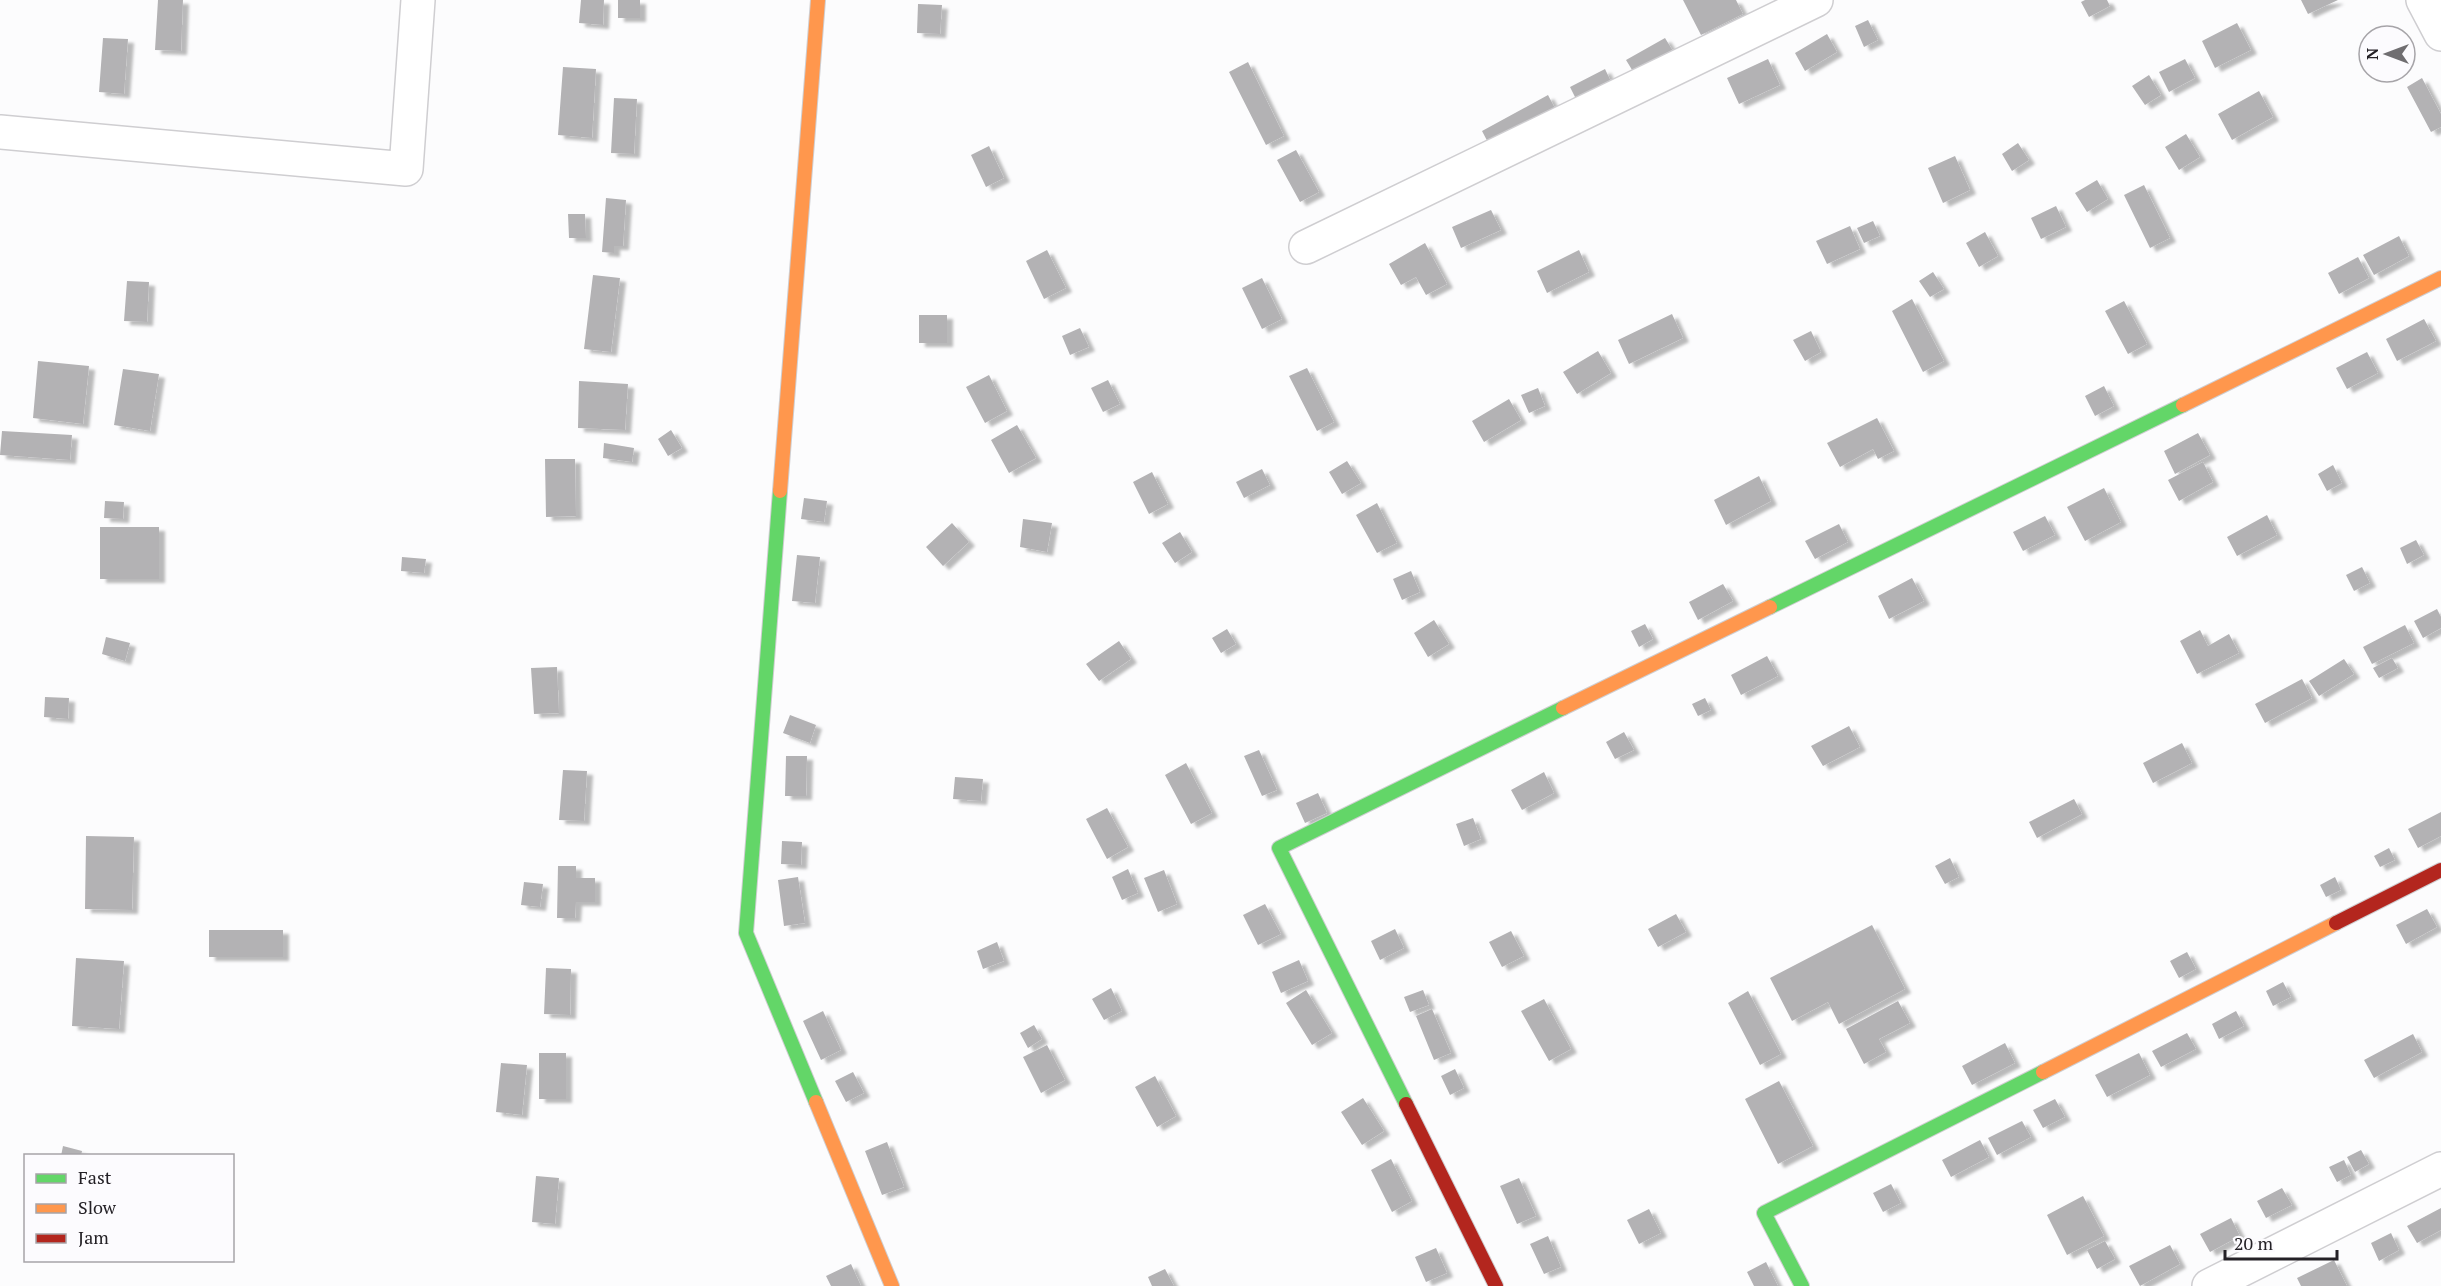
<svg xmlns="http://www.w3.org/2000/svg" width="2441" height="1286" viewBox="0 0 2441 1286" font-family="'PT Serif',serif">
	<style>
		.building { fill: #b3b2b4; filter: url(#shadow) }
		.lines { fill: none; stroke-linecap: round; stroke-linejoin: round }
		.street-casing { stroke: #cfced1; stroke-width: 36 }
		.fast-casing { stroke: #cfced1; stroke-width: 16 }
		.slow-casing { stroke: #cfced1; stroke-width: 16 }
		.jam-casing { stroke: #cfced1; stroke-width: 16 }
		.street { stroke: #fff; stroke-width: 33 }
		.fast { stroke: #63d668; stroke-width: 14 }
		.slow { stroke: #ff974d; stroke-width: 14 }
		.jam { stroke: #b3261e; stroke-width: 14 }
	</style>
	<defs>
		<filter id="shadow"><feDropShadow dx="6" dy="4" stdDeviation="1.5" flood-color="#0004"/></filter>
	</defs>
	<rect width="100%" height="100%" fill="#fcfcfd"/>
	<path class="building" d="M158,0H183L181,51L155,50Z
		M581,0H604L603,25L579,23Z
		M618,0H640V18H618Z
		M1683,0H1736L1743,14L1701,35Z
		M2085,0H2107L2110,6L2089,17L2081,2Z
		M2301,0H2338L2308,14Z
		M918,4L942,5L940,34L917,33Z
		M1868,20L1878,40L1864,47L1855,26Z
		M2237,23L2251,50L2215,68L2202,41Z
		M1827,34L1837,52L1805,71L1795,53Z
		M103,38L128,39L124,94L99,92Z
		M1665,38L1676,56L1637,78L1626,60Z
		M1768,59L1780,85L1739,104L1727,78Z
		M2185,59L2195,78L2169,92L2159,72Z
		M1248,62L1284,136L1266,145L1229,72Z
		M563,67L596,69L592,138L558,135Z
		M1605,69L1614,88L1579,105L1570,87Z
		M2149,75L2161,95L2145,105L2132,86Z
		M2422,78L2441,114V127L2431,132L2407,87Z
		M2259,91L2273,117L2232,140L2218,114Z
		M1548,95L1559,116L1493,152L1482,131Z
		M614,98L637,99L634,154L611,153Z
		M2186,134L2200,157L2179,170L2165,147Z
		M2018,143L2029,160L2012,171L2002,154Z
		M989,146L1004,178L986,187L971,155Z
		M1296,150L1319,192L1300,202L1277,160Z
		M1955,156L1970,190L1943,203L1928,168Z
		M2097,180L2108,199L2087,212L2075,193Z
		M2144,185L2170,238L2150,248L2124,195Z
		M606,198L626,200L623,246H614V253L602,252Z
		M2056,206L2066,227L2041,239L2031,218Z
		M1491,210L1501,230L1461,248L1452,227Z
		M568,214H585L586,238H569Z
		M1873,221L1880,236L1864,243L1857,228Z
		M1850,226L1860,249L1827,264L1816,241Z
		M1985,232L1998,256L1979,267L1966,243Z
		M2399,236L2409,256L2374,275L2363,255Z
		M1425,243L1447,284L1426,295L1416,277L1401,285L1389,264Z
		M1047,250L1066,288L1044,299L1026,261Z
		M1579,250L1589,272L1547,293L1537,271Z
		M2358,257L2369,278L2339,294L2328,273Z
		M1933,272L1944,289L1930,297L1919,281Z
		M593,275L620,278L611,352L584,349Z
		M1262,278L1282,319L1262,329L1242,288Z
		M127,281L149,282L147,322L124,321Z
		M1912,299L1944,361L1923,372L1892,311Z
		M2124,301L2147,344L2128,354L2105,311Z
		M1672,314L1683,338L1629,364L1618,340Z
		M919,315H947V343H919Z
		M2424,319L2436,341L2397,361L2386,339Z
		M1080,328L1089,347L1070,355L1062,336Z
		M1811,331L1821,352L1805,361L1793,340Z
		M1598,351L1611,373L1577,394L1563,372Z
		M2367,352L2378,373L2347,389L2336,368Z
		M38,361L89,366L83,424L33,418Z
		M1307,368L1334,422L1317,431L1289,376Z
		M123,369L159,374L150,431L114,425Z
		M989,375L1007,411L985,423L966,387Z
		M1108,380L1120,404L1103,412L1091,388Z
		M579,381L628,384L625,430L578,428Z
		M2104,386L2114,406L2095,416L2085,396Z
		M1538,388L1545,406L1529,413L1521,395Z
		M1509,399L1521,420L1484,442L1472,421Z
		M1877,418L1894,451L1878,459L1873,449L1840,467L1827,443Z
		M1017,425L1036,458L1009,473L991,440Z
		M671,430L682,448L668,456L658,439Z
		M2,431L72,435L70,460L0,455Z
		M2198,433L2210,455L2175,474L2164,451Z
		M604,443L634,448L632,462L603,458Z
		M545,459H575L576,516L546,517Z
		M1347,461L1361,483L1342,494L1329,472Z
		M2203,462L2213,482L2179,501L2168,480Z
		M2333,465L2342,483L2327,491L2318,474Z
		M1262,469L1270,485L1244,498L1236,482Z
		M1152,472L1168,504L1149,514L1133,482Z
		M1759,476L1771,501L1726,525L1714,500Z
		M2104,488L2121,522L2085,541L2067,507Z
		M804,498L827,501L824,522L801,519Z
		M105,501L124,502L123,519L104,518Z
		M1377,503L1397,543L1377,553L1356,515Z
		M2267,515L2277,535L2237,556L2227,537Z
		M2045,516L2055,535L2023,551L2013,532Z
		M1023,519L1052,523L1047,552L1020,547Z
		M952,523L969,542L943,566L926,547Z
		M1839,524L1848,542L1815,559L1805,541Z
		M100,527H159V579H100Z
		M1180,532L1192,552L1175,563L1162,543Z
		M2416,540L2424,555L2407,564L2400,548Z
		M797,555L820,557L815,603L792,601Z
		M402,557L426,559L424,573L401,571Z
		M2362,567L2370,583L2354,591L2346,575Z
		M1411,571L1420,592L1402,600L1393,579Z
		M1912,578L1924,601L1889,619L1878,596Z
		M1723,584L1733,601L1698,620L1689,602Z
		M2437,609L2441,617V628L2423,638L2414,621Z
		M1434,620L1449,644L1428,657L1414,633Z
		M1645,624L1653,639L1639,647L1631,631Z
		M2405,625L2414,643L2372,664L2363,647Z
		M1227,629L1236,644L1221,653L1212,638Z
		M2200,630L2208,646L2229,634L2239,653L2197,674L2180,641Z
		M106,637L130,643L125,661L102,654Z
		M1119,641L1131,659L1099,681L1086,664Z
		M1767,656L1778,676L1741,695L1731,675Z
		M2392,658L2398,668L2379,678L2373,668Z
		M2344,659L2354,674L2319,696L2309,681Z
		M557,667L559,713L534,714L531,668Z
		M2302,679L2312,698L2265,723L2255,704Z
		M45,697L69,698L68,719L44,717Z
		M1705,698L1711,710L1698,716L1692,704Z
		M790,715L816,725L810,743L783,733Z
		M1849,726L1860,747L1823,766L1811,746Z
		M1624,732L1634,750L1615,759L1606,742Z
		M2182,743L2192,763L2153,783L2143,763Z
		M1259,750L1277,790L1262,796L1244,756Z
		M786,756H807L806,796H785Z
		M1186,763L1212,813L1191,824L1165,775Z
		M563,770L587,771L584,821L559,820Z
		M1544,772L1554,793L1522,810L1511,790Z
		M955,777L983,779L981,801L953,799Z
		M1318,793L1327,813L1305,823L1296,803Z
		M2074,799L2082,814L2037,838L2029,822Z
		M1107,808L1128,847L1107,859L1086,819Z
		M2441,812V836L2418,848L2408,829Z
		M1473,818L1481,839L1464,846L1456,824Z
		M86,836L134,837L132,910L85,909Z
		M782,841L802,842L801,865L781,864Z
		M2389,848L2395,860L2380,867L2374,856Z
		M1950,858L1959,877L1945,884L1935,866Z
		M558,866H576V878H595V902H576L575,918H557Z
		M1128,869L1138,893L1122,900L1112,877Z
		M1164,870L1177,904L1158,912L1144,878Z
		M798,877L805,923L784,926L778,880Z
		M2335,877L2341,890L2326,897L2320,885Z
		M524,882L543,884L540,907L521,905Z
		M1265,904L1281,934L1258,945L1243,915Z
		M2427,909L2437,927L2406,944L2396,925Z
		M1676,914L1686,932L1658,947L1648,929Z
		M1872,925L1905,989L1839,1024L1828,1002L1792,1021L1770,978Z
		M1395,929L1404,948L1380,960L1371,941Z
		M209,930H283V957H209Z
		M1511,931L1524,956L1502,967L1489,942Z
		M997,942L1004,961L983,969L977,951Z
		M2187,952L2196,969L2179,978L2170,961Z
		M76,958L124,961L119,1029L72,1026Z
		M1299,960L1308,981L1281,993L1272,972Z
		M546,968L571,969L570,1015L544,1014Z
		M2283,982L2291,997L2273,1006L2266,991Z
		M1111,988L1122,1011L1104,1020L1092,999Z
		M1306,990L1332,1033L1312,1045L1286,1003Z
		M1423,990L1429,1005L1410,1012L1404,997Z
		M1748,991L1781,1054L1760,1065L1728,1003Z
		M1544,999L1571,1049L1549,1061L1521,1011Z
		M1898,1001L1910,1023L1879,1039L1886,1052L1864,1064L1846,1029Z
		M1432,1009L1451,1053L1434,1060L1416,1016Z
		M823,1011L841,1050L821,1060L803,1021Z
		M2236,1011L2244,1026L2219,1039L2212,1024Z
		M1034,1025L1042,1039L1028,1048L1020,1033Z
		M2187,1033L2196,1049L2161,1067L2152,1051Z
		M2413,1034L2422,1052L2374,1078L2364,1060Z
		M2005,1043L2015,1063L1972,1085L1962,1066Z
		M1047,1045L1065,1080L1041,1093L1023,1057Z
		M539,1053H566V1099H539Z
		M2139,1053L2150,1075L2107,1097L2095,1075Z
		M501,1063L527,1065L522,1115L496,1112Z
		M1455,1069L1464,1088L1450,1095L1441,1076Z
		M853,1072L864,1093L846,1102L835,1081Z
		M1155,1076L1176,1116L1157,1127L1135,1087Z
		M1779,1081L1813,1146L1778,1164L1745,1099Z
		M1363,1098L1384,1131L1362,1145L1341,1112Z
		M2055,1099L2065,1117L2043,1128L2033,1110Z
		M2022,1121L2031,1137L1997,1155L1988,1138Z
		M1980,1140L1989,1157L1951,1177L1942,1160Z
		M887,1142L904,1187L882,1195L865,1151Z
		M63,1146L82,1151L81,1156H61Z
		M2361,1150L2369,1164L2355,1172L2347,1157Z
		M1391,1159L1412,1201L1392,1212L1371,1170Z
		M2344,1160L2351,1175L2337,1182L2329,1167Z
		M536,1176L559,1178L555,1224L532,1222Z
		M1519,1178L1536,1216L1517,1224L1500,1186Z
		M1891,1184L1901,1203L1883,1212L1873,1193Z
		M2282,1188L2292,1205L2266,1218L2257,1201Z
		M2083,1196L2104,1236L2067,1255L2047,1215Z
		M2441,1208V1230L2417,1243L2407,1226Z
		M1649,1209L1661,1233L1639,1244L1627,1220Z
		M2231,1218L2240,1236L2210,1252L2200,1234Z
		M2391,1233L2399,1250L2379,1261L2371,1243Z
		M1548,1236L1561,1267L1544,1274L1530,1244Z
		M2105,1241L2115,1259L2097,1269L2087,1250Z
		M2170,1245L2180,1264L2140,1286L2129,1266Z
		M1436,1248L1447,1273L1426,1282L1415,1257Z
		M2334,1260L2347,1286H2301L2297,1278Z
		M1766,1262L1778,1286H1754L1747,1272Z
		M851,1264L861,1286H831L826,1276Z
		M1165,1269L1174,1286H1152L1148,1277Z"/>
	<g class="lines">
		<defs>
			<path id="street" d="M2423,0L2441,34
				M0,132L406,169L418,0
				M1306,247L1816,0
				M2209,1286L2441,1169"/>
			<path id="fast" d="M780,491L746,933L816,1102
				M1770,607L2183,405
				M1406,1104L1279,848L1563,708
				M1802,1286L1764,1213L2043,1072"/>
			<path id="slow" d="M2183,405L2441,278
				M780,491L818,0
				M1563,708L1770,607
				M2043,1072L2336,923
				M816,1102L892,1286"/>
			<path id="jam" d="M2336,923L2441,870
				M1406,1104L1496,1286"/>
		</defs>
		<use href="#street" class="street-casing"/>
		<use href="#fast" class="fast-casing"/>
		<use href="#slow" class="slow-casing"/>
		<use href="#jam" class="jam-casing"/>
		<use href="#street" class="street"/>
		<use href="#fast" class="fast"/>
		<use href="#slow" class="slow"/>
		<use href="#jam" class="jam"/>
	</g>
	<rect x="24" y="1154" width="210" height="108" fill="#fcfbfe" stroke="#a6a4a8" stroke-width="1.5"/>
	<rect x="36" y="1174" width="30" height="9" fill="#63d668" stroke="#a6a4a8" stroke-width="1.5"/>
	<text x="78" y="1184" font-size="18" fill="#242126">Fast</text>
	<rect x="36" y="1204" width="30" height="9" fill="#ff974d" stroke="#a6a4a8" stroke-width="1.5"/>
	<text x="78" y="1214" font-size="18" fill="#242126">Slow</text>
	<rect x="36" y="1234" width="30" height="9" fill="#b3261e" stroke="#a6a4a8" stroke-width="1.5"/>
	<text x="78" y="1244" font-size="18" fill="#242126">Jam</text>
	<g transform="translate(2387 54) rotate(270)"><circle r="28" fill="#fcfbfe" stroke="#a6a4a8" stroke-width="1.5"/>
	<path d="M0-4.5L10 22L0 15L-10 22Z" fill="#706e71"/>
	<text y="-9" font-size="16" font-weight="bold" text-anchor="middle" fill="#242126">N</text>
	</g>
	<path d="M2225 1250v9h112v-9" fill="none" stroke="#242126" stroke-width="3"/>
	<text x="2234" y="1250" font-size="18" fill="#242126" stroke="#fcfbfe" stroke-width="4.5" paint-order="stroke">20 m</text>
</svg>
